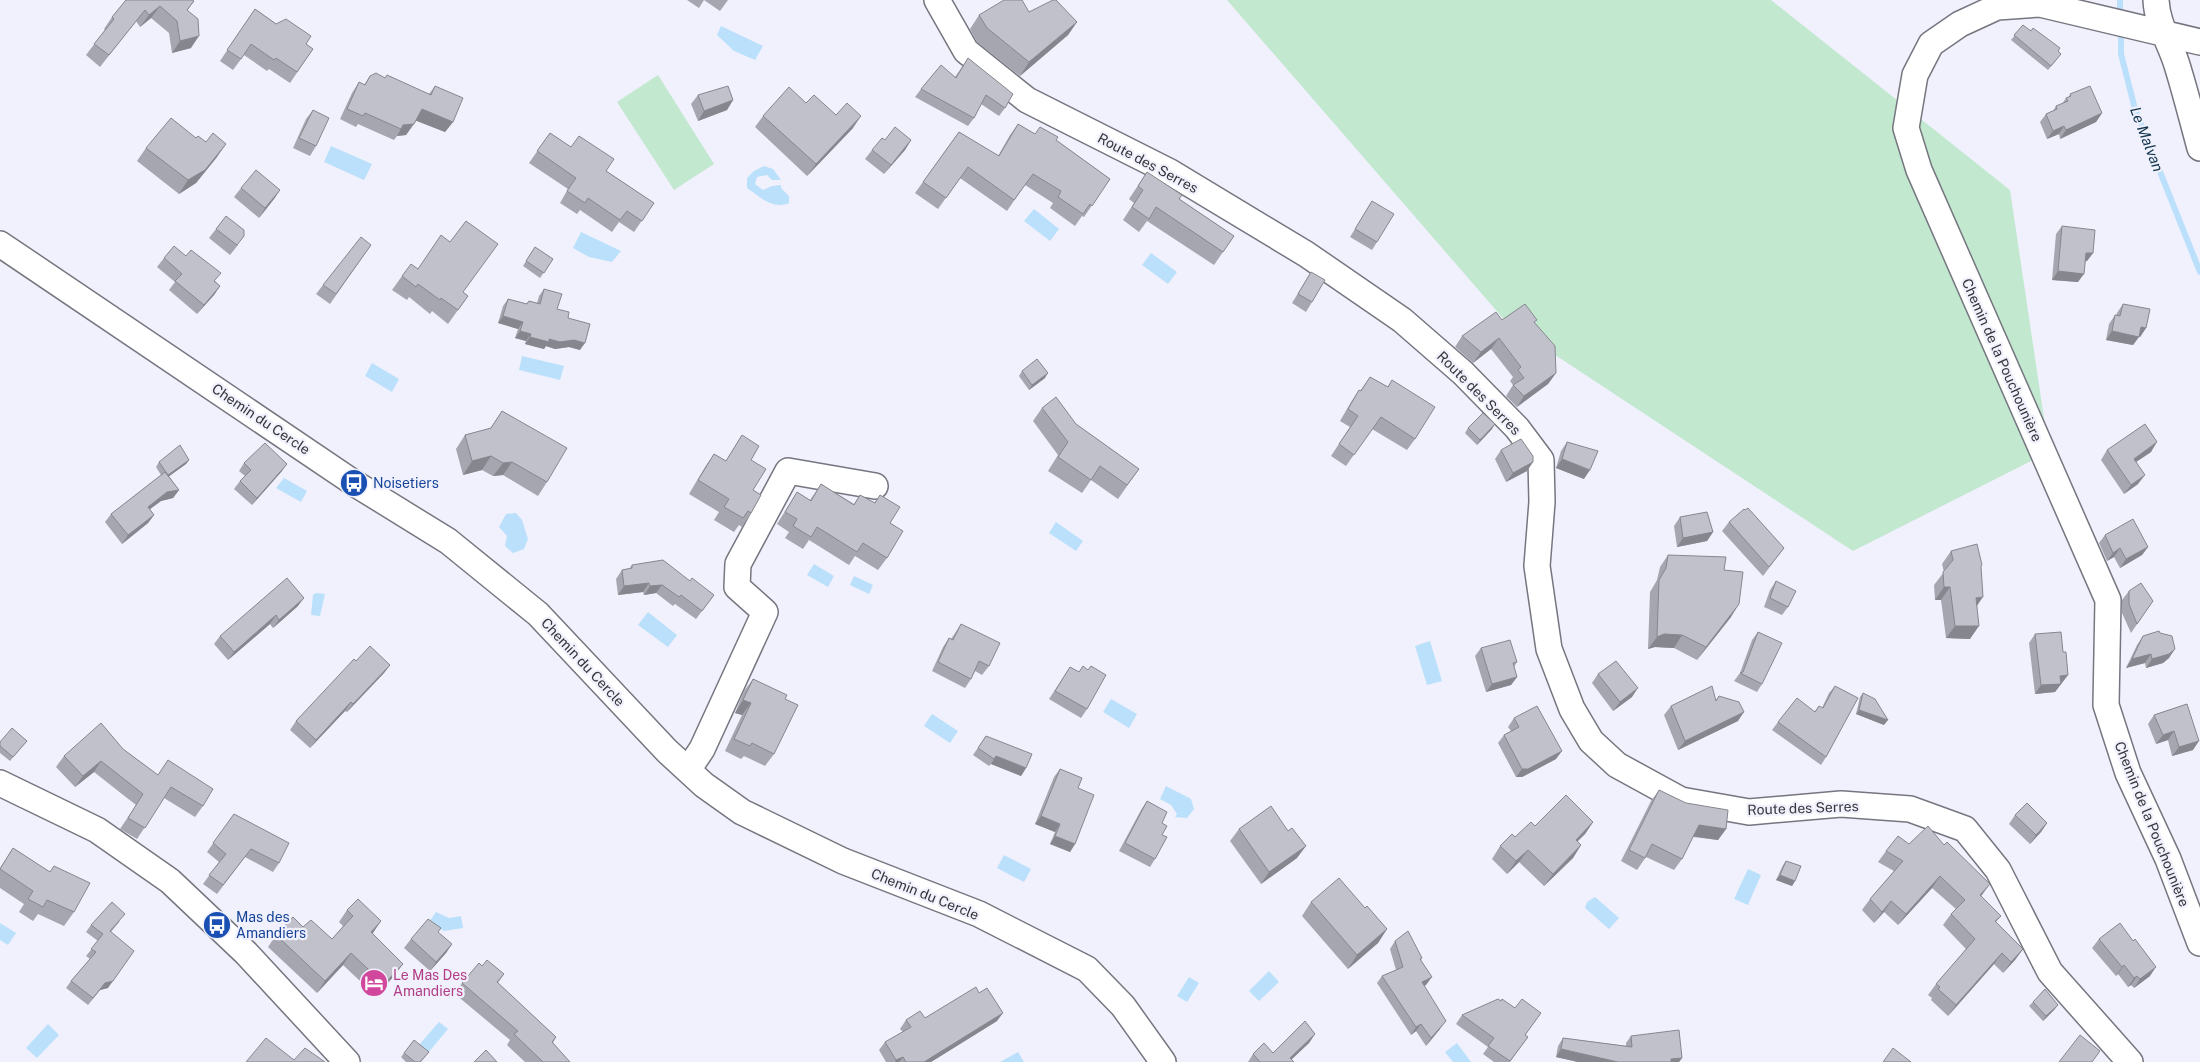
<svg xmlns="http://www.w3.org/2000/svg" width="2200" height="1062" viewBox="0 0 2200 1062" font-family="'Public Sans',sans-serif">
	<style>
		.green { fill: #c2e8d0 }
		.water { fill: #bbe0fb }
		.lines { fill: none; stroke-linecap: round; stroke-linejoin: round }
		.stream { stroke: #bbe0fb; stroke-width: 6 }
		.minor-casing { stroke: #75767f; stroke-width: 28 }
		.minor { stroke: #fff; stroke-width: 25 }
		.wall { fill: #a5a6af }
		.shaded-wall { fill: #86878e }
		.building { fill: #c0c1cb; stroke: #86878e }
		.labels { text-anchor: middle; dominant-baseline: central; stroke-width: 4.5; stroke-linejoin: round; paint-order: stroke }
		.street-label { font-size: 14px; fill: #36363a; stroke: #f0f1fc }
		.transit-label { font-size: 14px; fill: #164399; stroke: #f0f1fc; text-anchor: start }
		.hotel-label { font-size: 14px; fill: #b23c85; stroke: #f0f1fc; text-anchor: start }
		.water-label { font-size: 15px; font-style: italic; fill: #11364d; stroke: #f0f1fc }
	</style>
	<rect width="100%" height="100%" fill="#f0f1fc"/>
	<path class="green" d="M1227,0H1771L2010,190L2049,452L1853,551L1508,324Z
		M658,75L714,164L674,190L617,102Z"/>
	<path class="water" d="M721,26L763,46L755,60L734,51L717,35Z
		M331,146L372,164L364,180L324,162Z
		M764,166L773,169L781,180H772L767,175L757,177L755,184L763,190L772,186L781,185V188L789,196V203C773,210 760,197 747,188V178L754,171Z
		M1034,209L1059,229L1050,241L1024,221Z
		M581,232L621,251L612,262L589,257L573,248Z
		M1151,253L1177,272L1168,284L1142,265Z
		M522,356L564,366L560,380L519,370Z
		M372,363L399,379L392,392L365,376Z
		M284,478L307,491L301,502L276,488Z
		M516,513L522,520L528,539L524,549L513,553L505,546L507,536L499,527L506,514Z
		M1056,522L1083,541L1076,551L1049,533Z
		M814,564L834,576L828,587L807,575Z
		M854,576L873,585L869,594L850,585Z
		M316,593L325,594L320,616L311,615L313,595Z
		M648,612L677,635L668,647L638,625Z
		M1430,641L1442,681L1427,685L1415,646Z
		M1111,699L1137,714L1129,728L1103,712Z
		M932,714L958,731L950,743L924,726Z
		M1166,786L1191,799L1194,809L1187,818L1175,817L1177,814L1171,805L1160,799Z
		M1004,855L1031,869L1024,882L997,868Z
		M1748,869L1761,875L1748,905L1734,899Z
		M1595,897L1619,918L1609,929L1585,908L1587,902Z
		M436,912L449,918L461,916L463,928L444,931L429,922Z
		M0,923L16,933L8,945L0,940Z
		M1269,971L1279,982L1259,1001L1249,991Z
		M1189,977L1199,983L1187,1002L1177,996Z
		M439,1022L448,1029L428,1053L419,1045Z
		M48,1024L59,1035L37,1058L26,1048Z
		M1457,1043L1471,1062H1453L1445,1052Z
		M1018,1052L1024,1062H1000Z"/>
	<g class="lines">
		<path class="stream" d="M2120,0V17
			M2121,30V54L2135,109L2200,272"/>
		<defs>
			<path id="minor" d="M937,0L966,51L1027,100L1170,172L1306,254L1402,320L1463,373L1517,428L1541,460L1542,502L1537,566L1549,649L1572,709L1591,741L1617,765L1681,800L1749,812L1841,804L1910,809L1965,829L1998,870L2050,972L2130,1062
				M2156,0C2157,23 2169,41 2176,62C2185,90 2192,119 2200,148
				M2200,42L2040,4L1997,7L1960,24L1931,44L1915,75L1906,128L1919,170L2108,600L2106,705L2128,773L2168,859L2200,943
				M0,244L354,483L448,541L538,614L667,751L704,785L742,812L843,861L979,914L1087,969L1123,1006L1163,1062
				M688,770L702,749L765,612L737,587L738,564L788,471L875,486
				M0,783L97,830L170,881L246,953L347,1062"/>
		</defs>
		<use href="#minor" class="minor-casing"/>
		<use href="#minor" class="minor"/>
	</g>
	<path class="wall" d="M126,0L194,1L187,11L191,48L172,53L169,33L151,18L140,27L136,21L100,67L86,55L105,30L104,29L112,17Z
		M687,0H728L720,11L704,0L699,8Z
		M255,9L313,49L290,83L269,69L267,71L244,55L233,70L220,61Z
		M1029,12L1077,22L1068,35L1020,76L977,42L970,29L979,15Z
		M2023,25L2058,58L2048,70L2011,40Z
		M968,58L1005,108L999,116L981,104L974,118L968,126L915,97L921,89L955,77Z
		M370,76L385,78L429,94L435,86L453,122L445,132L416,120L406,135L397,136L394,140L358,124L356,127L340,119L352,93L359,82L364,85Z
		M2070,94L2102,113L2096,122L2060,139L2059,134L2047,139L2040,122L2046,114L2053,111L2056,106L2062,104L2066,98L2069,97Z
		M698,95L733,100L727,110L698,121L691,104Z
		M806,103L853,128L807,176L755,127L763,116Z
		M313,110L316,146L310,156L293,148L306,119Z
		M1018,124L1035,134L1056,140L1110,179L1084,217L1082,216L1075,226L1050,208L1053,203L1025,185L1007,211L960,178L938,209L915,193L959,132L998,156L1010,135Z
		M550,133L654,203L634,232L619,222L612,232L580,210L577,214L560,203L568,189L529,163Z
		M885,140H911L905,150L884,174L865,159L872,150Z
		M146,148L217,157L196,183L179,194L137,161Z
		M1147,172L1179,199L1234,236L1214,265L1147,221L1139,232L1123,220L1134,203L1129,199Z
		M241,188L280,190L274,199L259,218L234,197Z
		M1372,201L1377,242L1372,250L1350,237Z
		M2062,226L2093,253L2087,261H2086L2078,282L2052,280L2056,234Z
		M216,229L238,245L230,255L209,238Z
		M371,245L330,304L316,294L323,285Z
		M535,247L553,259L540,278L523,266Z
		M164,258L215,281L220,286L214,295L197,314L169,290L175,282L157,267Z
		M418,269L464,293L468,296L448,324L432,311L430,314L409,297L407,300L392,290L402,276Z
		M1311,272L1312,302L1306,312L1292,303Z
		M544,289L557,309L568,318L580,350L569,347L555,349L546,346L544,349L525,344L526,341L515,338L518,329L498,323L503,306L508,299L526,304L529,301L537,303L539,296Z
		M2123,304L2146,328L2140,337L2139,336L2133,345L2106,340L2109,324L2115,315L2116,316L2117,313Z
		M1502,320L1535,323L1556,373L1548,384L1517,407L1506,396L1513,385L1510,381L1513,377L1491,349L1473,363L1455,347L1462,336Z
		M1022,371L1045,378L1029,390L1019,376Z
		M1370,377L1388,387L1392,380L1415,439L1407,450L1372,429L1346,466L1331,456L1350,427L1340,421L1351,402L1359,390L1360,391Z
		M1042,408L1076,424L1139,469L1118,499L1091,480L1082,493L1048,471L1058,455L1033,421Z
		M502,411L547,482L538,496L503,475L493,476L482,470L463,475L456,449L465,435L490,429Z
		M1468,428L1492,429L1477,445L1465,433Z
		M742,435L751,460L753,490L751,513L742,527L739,525L734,532L714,520L719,512L689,494L705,467L714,454L726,461Z
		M1567,442L1584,479L1556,468L1561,451Z
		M1501,450L1533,462L1527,471L1506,482L1495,459Z
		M2107,450L2151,452L2136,462L2138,484L2124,494L2101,460Z
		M189,460L186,464L169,476L179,490L173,498L161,501L150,509L154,515L148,523L122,544L105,522L111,514L161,475L156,467L159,462Z
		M244,463L282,471L252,505L234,489L240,481L245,476L239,471Z
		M821,484L854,504L860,495L874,503L880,495L890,523L887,558L878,570L855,556L849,565L809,540L803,549L785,538L789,532L777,524L789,505L797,492L810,500Z
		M1680,517L1713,532L1707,541L1677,547L1674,526Z
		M1729,522L1784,548L1763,576L1722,531Z
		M2105,535L2148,547L2142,555L2120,568L2114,557L2107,561L2099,543Z
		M1951,551L1981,567L1977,606L1970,639L1946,638L1941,600H1935L1934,585L1944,572L1942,564Z
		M1668,555L1724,570L1731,617L1697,660L1674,648L1655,647L1648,649L1650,592L1657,580L1660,567Z
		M632,565L690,581L714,595L696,619L675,604L673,606L656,593L644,595L643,592L618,595L616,579L622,570L629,569Z
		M1776,581L1788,607L1782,615L1764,607L1770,590Z
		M2129,591L2153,601L2131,633L2122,613V600Z
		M298,606L273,628L270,624L228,660L214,644L220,636Z
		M961,624L989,666L982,675L975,671L971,679L965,688L932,671L943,647L949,638L951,639Z
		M1758,632L1762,684L1757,692L1734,681L1740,673L1752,640Z
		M2035,634L2063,652L2068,675L2055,692L2035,694L2029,643Z
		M2143,636L2169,658L2163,663L2146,668L2145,663L2126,668L2137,645Z
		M1481,648L1517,662L1514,667L1517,677L1511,685L1486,692L1475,656Z
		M356,661L390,665L384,673L347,712L345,711L310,748L290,730L296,721Z
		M1083,666L1087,709L1081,718L1049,699L1070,667L1079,672Z
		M1598,674L1632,697L1613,711L1592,683Z
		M753,679L785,699L774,754L765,766L744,756L741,759L725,751L742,715L735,713L744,691Z
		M1835,686L1826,757L1821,765L1772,730L1778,722L1815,711L1819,706L1822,708L1829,693Z
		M1863,693L1884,725L1856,714L1860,697Z
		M1719,696L1738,721L1678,750L1664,715L1671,706L1716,700Z
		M2187,704L2193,750L2172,756L2168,740L2156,744L2148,724L2154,715Z
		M1514,718L1556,759L1522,777H1516L1498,743L1504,735L1511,731L1508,727Z
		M986,736L1026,768L1021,776L991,764L989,766L973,755Z
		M27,741L10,761L0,753V742Z
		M123,749L158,775L168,760L203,806L195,817L164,798L137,839L120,829L136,805L94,772L75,787L56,767L64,756Z
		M1060,769L1078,788L1075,844L1070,852L1050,844L1055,832L1035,824L1054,777Z
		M1659,790L1726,829L1718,840L1693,837L1682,859L1674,870L1646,857L1637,870L1621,861L1651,801Z
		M1147,801L1162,823V835L1155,859L1150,867L1119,851L1141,810Z
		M234,814L279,863L273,872L245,857L217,894L203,884L219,862L207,852Z
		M2015,815L2047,823L2041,832L2030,844L2009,824Z
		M1593,822L1585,834L1577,841L1581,845L1573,858L1544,886L1519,862L1507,874L1492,859L1500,846L1515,837L1535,826Z
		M1239,829L1297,858L1261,884L1230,841Z
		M1909,844L1981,896L2001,916L1996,922L2023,949L2015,960L2003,973L1994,964L1948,1016L1931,1000L1932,998L1928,995L1936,984L1966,949L1943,925L1951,914L1956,909L1932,888L1898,925L1884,912L1874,923L1862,910L1870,899L1894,871L1878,862L1886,851Z
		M13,848L50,872L54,866L74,912L64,926L38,914L33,921L19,912L24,904L0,888V868Z
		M1786,861L1795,881L1792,886L1776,880L1783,865Z
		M1311,902L1365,908L1387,929L1378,943L1348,969L1302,916Z
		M347,910L372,934L394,976L376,996L343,965L317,993L268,947L276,935L303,927L332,939L343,926L339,922Z
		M120,921L111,932L108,988L100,990L88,1005L66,988L71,981L90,959L86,956L98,941L86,932L91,925Z
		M411,939L452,944L446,953L430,971L404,948Z
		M2099,939L2133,941L2150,976L2134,988L2131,985L2128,987L2118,974L2116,976L2092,948Z
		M1395,941L1422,958L1421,960L1426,985L1424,986L1440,1029L1426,1046L1416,1031L1411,1035L1377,983L1382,976L1396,970L1390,949Z
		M482,966L504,974L498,983L556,1037L553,1043L570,1062H525L507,1045L510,1040L455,994L462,983Z
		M979,993L997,1021L931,1062H886L879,1050L885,1042L903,1032L900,1029L906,1020L925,1018Z
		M1501,1001L1515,1008L1541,1013L1525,1035L1528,1037L1510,1062H1494L1483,1054L1488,1047L1456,1024L1462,1015Z
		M2033,1002L2055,1009L2043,1021L2029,1006Z
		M1315,1034L1309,1043L1291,1059L1294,1062H1248L1253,1054L1273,1053Z
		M1631,1036L1682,1058L1679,1062H1578L1556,1057L1558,1046L1563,1038L1626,1046V1043Z
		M429,1052L421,1062H406L401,1057L404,1053Z"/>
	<path class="shaded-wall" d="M160,6L151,18L140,27L149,15Z
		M1077,22L1068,35L1020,76L1029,62Z
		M199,36L191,48L172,53L180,41Z
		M733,100L727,110L698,121L704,111Z
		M422,109L453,122L445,132L414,120Z
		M2102,113L2096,122L2060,139L2066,130Z
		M861,116L853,128L807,176L816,164Z
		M414,124L406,135L397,136L403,125Z
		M2064,126L2059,134L2047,139L2053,131Z
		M911,140L905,150L884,174L891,165Z
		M226,144L217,157L196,183L179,194L188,180Z
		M280,190L274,199L259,218L265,208Z
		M2086,253H2093L2087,261H2080Z
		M2058,271L2084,274L2078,282L2052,280Z
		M220,286L214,295L197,314L204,305Z
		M503,316L523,322L518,329L498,323Z
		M2141,327L2146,328L2140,337L2135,335Z
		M520,331L531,334L526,341L515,338Z
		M2112,331L2139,337L2133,345L2106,340Z
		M530,337L549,339L574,340L585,343L580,350L569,347L555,349L546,346L544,349L525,344Z
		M1499,338L1491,349L1473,363L1481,352Z
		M1048,373L1045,378L1029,390L1032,385Z
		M1556,373L1548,384L1517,407L1524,396Z
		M1495,424L1492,429L1477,445L1480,440Z
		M2157,442L2151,452L2127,468L2134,459Z
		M491,456L482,470L463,475L472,461Z
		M1562,459L1590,470L1584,479L1556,468Z
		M189,460L186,464L164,480L167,475Z
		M512,462L503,475L493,476L503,463Z
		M1533,462L1527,471L1506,482L1513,473Z
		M287,464L282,471L252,505L257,498Z
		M2145,475L2138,484L2124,494L2131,485Z
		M179,490L173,498L161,501L142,515L148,507L167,492Z
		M154,515L148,523L122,544L128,535Z
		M1713,532L1707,541L1677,547L1683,538Z
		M2148,547L2142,555L2120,568L2126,559Z
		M2120,548L2114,557L2107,561L2113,553Z
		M649,583L643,592L618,595L624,586Z
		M662,585L656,593L644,595L650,586Z
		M1944,587H1950L1941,600H1935Z
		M1983,597L1974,610L1976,598Z
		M304,598L298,606L273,628L279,620Z
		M1739,604L1731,617L1697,660L1706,647Z
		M276,615L270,624L228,660L234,652Z
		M1955,626H1979L1970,639L1946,638Z
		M1664,634L1682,635L1674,648L1655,647L1648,649L1657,637Z
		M2175,649L2169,658L2163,663L2146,668L2152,659Z
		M2151,654L2145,663L2126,668L2132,659Z
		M390,665L384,673L347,712L353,704Z
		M2068,675L2055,692L2035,694L2041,685L2060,676Z
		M1517,677L1511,685L1486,692L1492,684Z
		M1638,688L1632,697L1613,711L1620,702Z
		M743,700L751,703L742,715L735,713Z
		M351,702L345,711L310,748L316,740Z
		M1859,710L1888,720L1884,725L1856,714Z
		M1744,712L1738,721L1678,750L1685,741Z
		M2174,731L2168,740L2156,744L2163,735Z
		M2199,741L2193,750L2172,756L2179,747Z
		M1562,751L1556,759L1522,777H1516L1522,769Z
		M996,756L1026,768L1021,776L991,764Z
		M101,761L94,772L75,787L83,776Z
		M1041,816L1060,824L1055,832L1035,824Z
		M1593,822L1585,834L1567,852L1576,840Z
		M2047,823L2041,832L2030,844L2036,835Z
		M1699,825L1726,829L1718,840L1691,836Z
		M1055,836L1075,844L1070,852L1050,844Z
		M1581,845L1573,858L1544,886L1553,874Z
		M1306,846L1297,858L1261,884L1269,872Z
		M1528,850L1519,862L1507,874L1516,861Z
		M1780,875L1795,881L1792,886L1776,880Z
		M1940,876L1932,888L1898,925L1906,914Z
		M1990,884L1982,895L1972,906L1980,895Z
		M1891,901L1884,912L1874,923L1882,912Z
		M381,921L373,933L362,944L371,932Z
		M1387,929L1378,943L1348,969L1357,955Z
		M452,944L446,953L430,971L436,962Z
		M2023,949L2015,960L2003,973L2011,962Z
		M351,953L343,965L317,993L325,981Z
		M2002,953L1994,964L1948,1016L1956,1005Z
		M403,964L394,976L376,996L384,984Z
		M2124,965L2118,974L2116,976L2122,967Z
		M2156,967L2150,976L2134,988L2140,979Z
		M2137,976L2131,985L2128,987L2134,978Z
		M1432,977L1426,985L1417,990L1422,982Z
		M113,981L108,988L100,990L88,1005L105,983Z
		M2058,1005L2055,1009L2043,1021L2046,1016Z
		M1003,1013L997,1021L931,1062H924Z
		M1446,1021L1440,1029L1426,1046L1431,1038Z
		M1421,1024L1416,1031L1411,1035L1416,1027Z
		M1315,1034L1309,1043L1289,1062L1290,1058Z
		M1561,1049L1618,1062H1578L1556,1057Z
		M903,1057L899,1062H895L896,1060Z
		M1682,1058L1679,1062H1669L1671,1059Z"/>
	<path class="building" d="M126,0H192L194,1L187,10L198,19L199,36L180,41L177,21L160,6L149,15L145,10L109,55L94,44L114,19L112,17Z
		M1004,0H1022L1029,12L1053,0H1056L1077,22L1029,62L987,28L979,15Z
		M255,9L276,24L286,19L311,36L306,44L313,49L297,72L276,58L274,60L251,44L241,59L227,50Z
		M2023,25L2031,31L2033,28L2060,48L2058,51L2061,54L2051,66L2014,35Z
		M968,58L1013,94L1005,108L986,95L974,118L921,89L941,65L956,78Z
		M376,73L385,78L387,75L431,95L435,86L463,98L453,122L422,109L414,124L403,125L401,129L365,113L363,116L347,109L359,82L365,85L370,76Z
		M728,86L733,100L704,111L698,95Z
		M2090,86L2102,113L2066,130L2064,126L2053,131L2046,114L2057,109L2056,106L2068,101L2066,98L2071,96L2070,94Z
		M789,87L806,103L814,95L836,115L847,103L861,116L816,164L763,116Z
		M313,110L329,118L316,146L299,138Z
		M171,118L196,138L198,136L206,142L213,133L226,144L205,170L188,180L146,148Z
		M1018,124L1035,134L1040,127L1058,137L1056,140L1110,179L1092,206L1090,204L1083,214L1058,197L1061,191L1033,174L1014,200L968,167L946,198L923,182L959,132L999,156Z
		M895,127L911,140L891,165L872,150L882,138L885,140Z
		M550,133L571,147L579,136L614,159L606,171L654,203L642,221L627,211L620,220L588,198L585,203L567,191L576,178L537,151Z
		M256,170L280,190L265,208L241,188Z
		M1147,172L1182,195L1179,199L1234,236L1223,252L1156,207L1149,219L1132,207L1143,190L1138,186Z
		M1372,201L1394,214L1377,242L1355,229Z
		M226,216L244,230V236L237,245L216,229Z
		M466,221L498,244L463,292L468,296L458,310L441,298L440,300L418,284L416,287L402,276L411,264L418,269L441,235L450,242Z
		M2062,226L2095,230L2093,253H2086L2084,274L2058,271Z
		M361,237L371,245L336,294L323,285Z
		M174,246L186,256L191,250L221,273L214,281L220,286L204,305L175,281L182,274L164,258Z
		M535,247L553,259L544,273L526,261Z
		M1311,272L1325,280L1312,302L1298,294Z
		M544,289L562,294L557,309L569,312L568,318L590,324L585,343L574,340L560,342L549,339V342L530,337L531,334L520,331L523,322L503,316L508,299L527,304L529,301L540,304Z
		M1525,304L1537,320L1534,322L1555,346L1556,373L1524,396L1513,385L1524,378L1518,370L1521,367L1499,338L1481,352L1462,336L1496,312L1502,320Z
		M2123,304L2150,309L2146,328L2141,327L2139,337L2112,331L2115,315L2120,316Z
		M1037,359L1048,373L1032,385L1022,371Z
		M1370,377L1388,387L1392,380L1435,407L1415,439L1381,417L1354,455L1339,444L1358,416L1348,409L1359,390L1361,391Z
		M1056,397L1076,424L1139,469L1127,485L1100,466L1091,480L1058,457L1068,442L1042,408Z
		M502,411L567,448L547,482L512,462L503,463L491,456L472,461L465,435L491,428Z
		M1483,413L1495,424L1480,440L1468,428Z
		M2145,424L2157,442L2134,459L2145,475L2131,485L2107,450Z
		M742,435L759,446L751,460L766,469L753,490L761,495L751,513L748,511L743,518L724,507L729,499L698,480L714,454L726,461Z
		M1521,439L1533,456V462L1513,473L1501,450Z
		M1567,442L1598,451L1590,470L1562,459Z
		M265,443L287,464L257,498L240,481L251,470L244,463Z
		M180,445L189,460L168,475L159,462Z
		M165,472L179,490L167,492L148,507L154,515L128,535L111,514Z
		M821,484L854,505L860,495L875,503L880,495L900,507L890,523L903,531L887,558L863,543L857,552L817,527L811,537L793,526L797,519L785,512L797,492L811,501Z
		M1748,508L1784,548L1769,567L1729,522L1744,509L1745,510Z
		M1707,512L1713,532L1683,538L1680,517Z
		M2133,519L2148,547L2126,559L2120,548L2113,553L2105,535Z
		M1977,544L1982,565L1981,566L1983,597L1976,598L1979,626H1955L1950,587H1944L1943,572L1953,560L1951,551Z
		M1668,555L1726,557L1724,570L1743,572L1739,604L1706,647L1682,635L1664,634L1657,637L1659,580L1666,568Z
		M663,560L690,581L692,578L714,595L702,611L681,595L679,597L662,585L650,586L649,583L624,586L622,570L632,568V565Z
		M287,578L304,598L279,620L276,615L234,652L220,636Z
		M1776,581L1796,591L1788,607L1770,598Z
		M2141,583L2153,601L2137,624L2129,604V591Z
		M961,624L1000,643L989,666L979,661L971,679L938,662L949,638L953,640Z
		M2159,631L2160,633L2172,636L2175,649L2169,654L2152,659L2151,654L2132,659L2143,636Z
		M1758,632L1782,643L1762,684L1740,673L1743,672Z
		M2061,632L2063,652H2066L2068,675L2060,676L2061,684L2041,685L2035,634Z
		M1510,640L1517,662L1513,663L1517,677L1492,684L1481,648Z
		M370,646L390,665L353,704L351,702L316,740L296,721L354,659L356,661Z
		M1616,661L1638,688L1620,702L1598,674Z
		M1083,666L1088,670L1091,666L1106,675L1087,709L1055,691L1070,667L1079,672Z
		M753,679L787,695L785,699L798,705L774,754L752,743L750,746L734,739L751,703L743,700Z
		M1712,686L1716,701L1719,696L1739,702L1744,712L1685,741L1671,706Z
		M1835,686L1858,698L1826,757L1778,722L1797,698L1815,712L1819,706L1823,708Z
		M1863,693L1875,699L1888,720L1859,710Z
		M2187,704L2199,741L2179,747L2174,731L2163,735L2154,715Z
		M1537,706L1562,751L1528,769H1522L1504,735L1519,727L1514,718Z
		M101,723L123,749L158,775L168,760L213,789L203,806L171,787L145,828L128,818L143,794L101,761L83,776L64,756Z
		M12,728L27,741L13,757L0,746V742Z
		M986,736L1032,754L1026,768L996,756L994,759L978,748Z
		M1060,769L1082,778L1078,788L1094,795L1075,844L1055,836L1060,824L1041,816Z
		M1659,790L1686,803L1728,810L1726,829L1699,825L1682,859L1652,844L1645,858L1629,850Z
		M1566,795L1593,822L1576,840L1581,845L1553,874L1528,850L1516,861L1500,846L1512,834L1515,837L1531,822L1535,826Z
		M1147,801L1167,812L1162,823L1167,826L1162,835L1167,837L1155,859L1125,843Z
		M2027,803L2047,823L2036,835L2015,815Z
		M1271,806L1288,831L1292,828L1306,846L1269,872L1239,829Z
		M234,814L289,843L279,863L251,849L223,885L209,875L226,854L213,843Z
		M1928,826L1944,845L1947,842L1990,884L1980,895L2001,916L1995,921L2023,949L2011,962L2002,953L1956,1005L1938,989L1940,987L1936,984L1975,939L1951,914L1965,900L1940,876L1906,914L1891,901L1882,912L1870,899L1903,861L1886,851L1898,836L1909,844Z
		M13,848L50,872L54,866L90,883L74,912L47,900L43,907L28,899L33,891L0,869Z
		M1786,861L1801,866L1795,881L1780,875Z
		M1339,878L1365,908L1367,906L1387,929L1357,955L1311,902Z
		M358,899L381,921L371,932L403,964L384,984L351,953L325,981L276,935L293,917L303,927L311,920L332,939L353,916L347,910Z
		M112,902L125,914L110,931L134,951L113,981L105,983L93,998L71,981L96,952L91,949L103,934L91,925Z
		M428,919L441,928L438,932L452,944L436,962L411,939Z
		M2120,923L2133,941L2135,939L2156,967L2140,979L2137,976L2134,978L2124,965L2122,967L2099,939Z
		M1408,931L1422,958L1420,959L1432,977L1422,982L1446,1021L1431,1038L1421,1024L1416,1027L1382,976L1403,967L1395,941Z
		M487,960L504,974L497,982L556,1037L552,1042L570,1062H543L514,1034L518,1031L462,983L479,963L482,966Z
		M976,987L979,993L987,988L1003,1013L924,1062H906L903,1057L896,1060L885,1042L911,1027L906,1020L920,1011L925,1018Z
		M2045,989L2058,1005L2046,1016L2033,1002Z
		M1498,999L1501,1001L1502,999L1515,1008L1522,999L1541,1013L1525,1035L1528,1037L1510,1061L1488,1046L1494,1038L1462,1015Z
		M1305,1021L1315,1034L1290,1058L1294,1062H1260L1253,1054L1264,1043L1273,1053Z
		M1679,1030L1682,1058L1671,1059V1062H1618L1561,1049L1563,1038L1632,1047L1631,1036Z
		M2080,1035L2100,1051L2092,1062H2059Z
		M266,1038L294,1060L305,1048L325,1062H246Z
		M414,1040L429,1052L420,1062H415L404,1053Z
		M1893,1048L1911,1062H1883Z
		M486,1050L497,1062H474Z"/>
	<defs>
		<symbol id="bus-disc" viewBox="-11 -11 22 22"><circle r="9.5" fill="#1a4fb4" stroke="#f0f1fc"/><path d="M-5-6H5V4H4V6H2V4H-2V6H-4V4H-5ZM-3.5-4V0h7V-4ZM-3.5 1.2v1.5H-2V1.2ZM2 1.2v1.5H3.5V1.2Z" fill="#fff"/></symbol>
		<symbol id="hotel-disc" viewBox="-11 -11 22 22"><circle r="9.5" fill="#d1479c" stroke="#f0f1fc"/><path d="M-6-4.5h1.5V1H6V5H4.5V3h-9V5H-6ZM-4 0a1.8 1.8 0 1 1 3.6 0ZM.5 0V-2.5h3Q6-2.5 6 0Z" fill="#fff"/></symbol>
	</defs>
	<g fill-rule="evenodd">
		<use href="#bus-disc" x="338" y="467" width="32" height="32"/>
		<use href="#bus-disc" x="201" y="909" width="32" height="32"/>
		<use href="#hotel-disc" x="358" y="967" width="32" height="32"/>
	</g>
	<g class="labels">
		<g class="street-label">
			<text transform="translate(1148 163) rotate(28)">Route des Serres</text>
			<text transform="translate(2002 360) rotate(66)">Chemin de la Pouchounière</text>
			<text transform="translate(1479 393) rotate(45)">Route des Serres</text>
			<text transform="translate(261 419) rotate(34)">Chemin du Cercle</text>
			<text transform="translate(583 662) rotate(47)">Chemin du Cercle</text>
			<text transform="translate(1803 808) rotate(-2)">Route des Serres</text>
			<text transform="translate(2152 824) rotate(68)">Chemin de la Pouchounière</text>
			<text transform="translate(925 894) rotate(22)">Chemin du Cercle</text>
		</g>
		<g class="transit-label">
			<text x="373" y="483">Noisetiers</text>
			<text x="236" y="917">Mas des<tspan x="236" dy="16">Amandiers</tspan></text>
		</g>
		<g class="hotel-label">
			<text x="393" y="975">Le Mas Des<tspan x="393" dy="16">Amandiers</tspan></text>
		</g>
		<g class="water-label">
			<text transform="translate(2147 139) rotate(69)">Le Malvan</text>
		</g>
	</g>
</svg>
